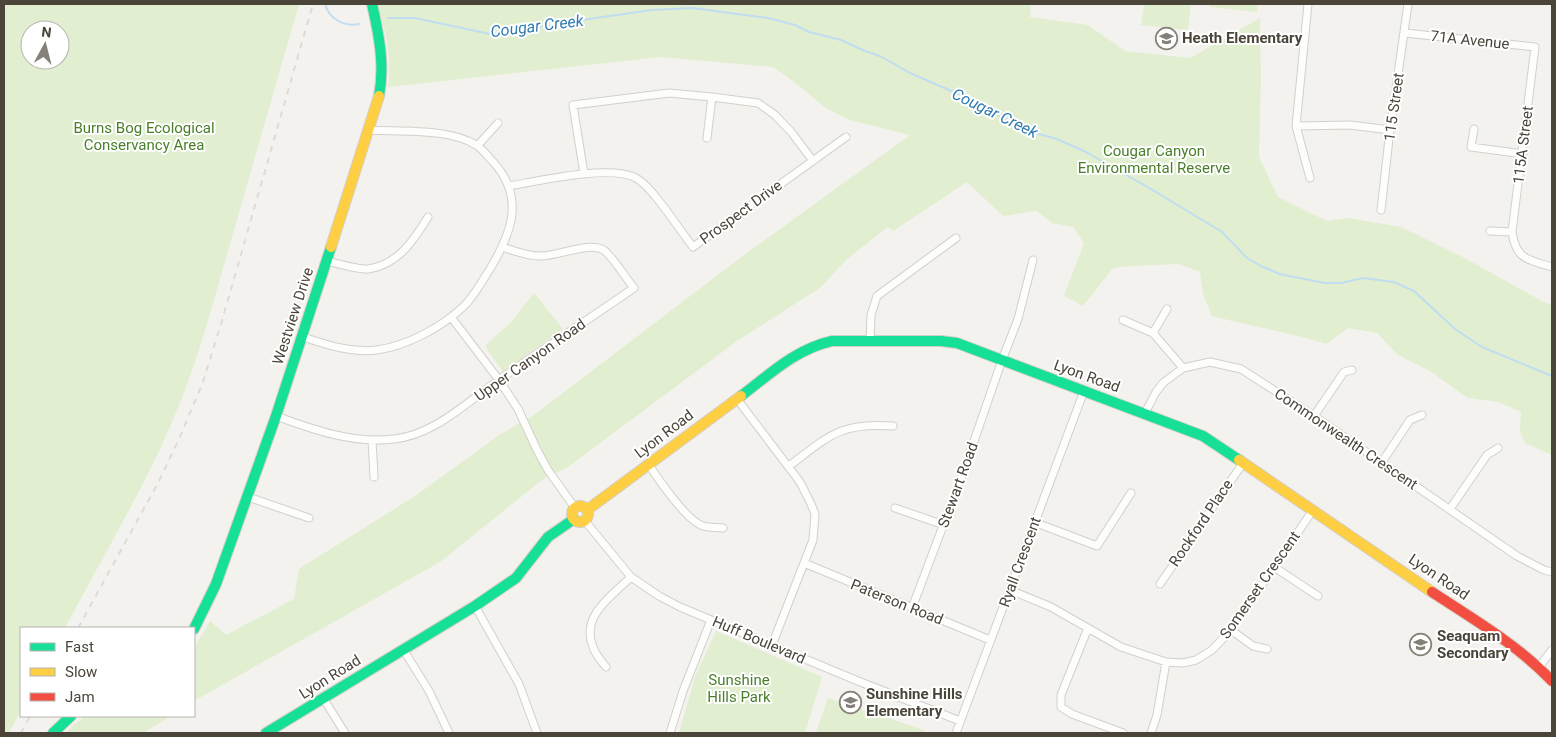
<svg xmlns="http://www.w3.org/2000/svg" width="1556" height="737" viewBox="0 0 1556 737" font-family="Roboto,sans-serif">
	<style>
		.green { fill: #e1eecf; fill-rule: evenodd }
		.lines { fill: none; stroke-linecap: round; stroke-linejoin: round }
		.stream { stroke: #c0ddf1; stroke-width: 2 }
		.street-casing { stroke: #d2d0cb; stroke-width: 9 }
		.fast-casing { stroke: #d3cfc5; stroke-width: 12 }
		.slow-casing { stroke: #d3cfc5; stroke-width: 12 }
		.jam-casing { stroke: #d3cfc5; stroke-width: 12 }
		.street { stroke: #fdfdfc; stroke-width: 7 }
		.fast { stroke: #16e098; stroke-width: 10 }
		.slow { stroke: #ffcf43; stroke-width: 10 }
		.jam { stroke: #f24e42; stroke-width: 10 }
		.rail { stroke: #dbdbda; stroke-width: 2; stroke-dasharray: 6 6; stroke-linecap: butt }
		.labels { text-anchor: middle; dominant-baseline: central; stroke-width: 4; stroke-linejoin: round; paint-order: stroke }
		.poi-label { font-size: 15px; font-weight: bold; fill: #4b4439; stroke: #fff; text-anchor: start }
		.street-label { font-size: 15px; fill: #4b4439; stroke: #fff }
		.park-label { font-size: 15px; fill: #4a7f2a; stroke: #fff }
		.water-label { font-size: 16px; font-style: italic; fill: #2e7ab2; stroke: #fff }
	</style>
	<rect width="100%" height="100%" fill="#f4f2ee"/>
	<path class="green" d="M4,4H299L207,324C194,367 179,409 160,449C131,510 96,569 65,628H21V710L9,733H4ZM30,30H60V60H30Z
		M376,4H1031L1030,17L1088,25L1125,51L1190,58L1260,18L1261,77L1259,157L1278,197L1327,221L1348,218L1401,227L1465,258L1540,300L1552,305V455L1525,443L1520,432L1521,412L1498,402L1468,398L1430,371L1398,355L1377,333L1348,328L1326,344C1288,332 1250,326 1212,316L1203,294L1200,272L1179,264L1131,266L1113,268L1083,306L1064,296L1084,243L1073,227L1052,223L1037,211L1003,216L967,182L893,231L888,227L847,259L820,288L737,341L568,467L542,480L440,562L194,701V648L210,621L226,635L294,599L299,569L418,494L499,435L534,415L740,258L910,135L850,120L827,109L793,81L773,67L661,57L388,87C392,58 387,32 376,4Z
		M1144,4H1191L1188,30L1141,25Z
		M1210,4H1258L1257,12L1210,7Z
		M534,293L563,329L503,372L485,346L511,322Z
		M716,631L822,677L805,733H679L695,677Z
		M828,698L924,730L923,733H816Z
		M86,716H171L143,733H66L73,725Z"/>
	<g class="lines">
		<path class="stream" d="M325,4C329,19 344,27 359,24
			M388,18H415L490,34L531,30L542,26L557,25L575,21L652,10L692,8L768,18L795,25L809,32L841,40L865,51L880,56L910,73L965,97L1028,131L1057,139L1086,152L1156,192L1222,232L1247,258L1263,267L1280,274L1324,283H1341L1363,278L1394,282L1414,291L1455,329L1482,347L1552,376"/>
		<defs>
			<path id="street" d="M1308,4L1296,126L1310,178
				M1405,33L1535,47L1512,232C1516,260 1529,260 1552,267
				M1296,126L1350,125L1390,130
				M1474,129L1471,147L1523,154
				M707,138L712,97
				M478,145L498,123
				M584,174L573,105L669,93L712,97L758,103L775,115L792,133L813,161
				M509,186C538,181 608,165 634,177C651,184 680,231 693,247L846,137
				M1381,210L1390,130L1408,4
				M1490,231L1512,232
				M326,261C336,263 360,270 368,269C398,265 414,240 428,217
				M451,317L499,380L518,409L537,450L548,470L575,508
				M1123,320L1153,333L1183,368
				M1153,333L1167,309
				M303,337C327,345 351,353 377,350C407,346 442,327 464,306C475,295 482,281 490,269C511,234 525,199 495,164C489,158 483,149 476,145C449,128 400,132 368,130
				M870,341L871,315L877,296L956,238
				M737,399L800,482L811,504L815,514L813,540L772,645
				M1145,413L1156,392L1163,383L1183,368L1210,362L1241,369L1314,416L1517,556L1544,570L1552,572
				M276,416C314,430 354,444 394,439C434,435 467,402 499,380C543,349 589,319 634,288C625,277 615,260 605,251C591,240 557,257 540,256C527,256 515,251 502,247
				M1314,416L1344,372L1352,370
				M372,440L374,477
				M1382,462L1410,420L1422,415
				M649,465C658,479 687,521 703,526C709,528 717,527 723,528
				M789,466C829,436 840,422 893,426
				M248,497L309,518
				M895,508L944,525
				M1450,509L1487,455L1498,448
				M585,521L631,577L659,596L680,607L858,681L960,721
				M1034,522L1097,546L1131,493
				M804,563L990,640
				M1274,567L1318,596
				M1160,584L1243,463
				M1010,590L1051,607L1121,647L1166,662L1183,663L1196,660L1212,650L1231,630L1313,510
				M475,606L519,684L537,733
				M912,608L963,473L1002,360L1018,319L1033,260
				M1088,628L1061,695V707L1072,714L1123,733
				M1231,630L1253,646L1267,649
				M403,649L429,691L449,733
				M606,667C601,661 595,654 593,647C580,616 612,596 631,577
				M1539,667L1552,650
				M323,698L345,733
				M670,733L683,691L711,620
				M956,733L1084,391
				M1151,733L1157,715L1166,662"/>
			<path id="fast" d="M372,4C379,35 385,65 379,96
				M741,396C770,374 796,349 832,341H941L957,343L1203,436L1239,460
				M194,629L216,584L276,416L331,247
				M53,733L71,716
				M266,733L475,606L516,578L548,537L574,519"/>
			<path id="slow" d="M331,247L379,96
				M1239,460L1432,592
				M572 514a8 8 0 1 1 16 0a8 8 0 1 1-16 0Z
				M587,510L741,396"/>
			<path id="jam" d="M1432,592C1473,619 1518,645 1552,681"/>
		</defs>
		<use href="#street" class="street-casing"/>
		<use href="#fast" class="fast-casing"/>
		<use href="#slow" class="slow-casing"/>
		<use href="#jam" class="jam-casing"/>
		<use href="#street" class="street"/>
		<use href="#fast" class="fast"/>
		<use href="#slow" class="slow"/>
		<use href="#jam" class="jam"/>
		<path class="rail" d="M78,628L158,483L179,439L203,382L221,324L313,4
			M21,733L30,716"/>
	</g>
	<defs>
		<symbol id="school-ring" viewBox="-11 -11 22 22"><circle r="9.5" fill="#fff" stroke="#868178" stroke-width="1.5"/><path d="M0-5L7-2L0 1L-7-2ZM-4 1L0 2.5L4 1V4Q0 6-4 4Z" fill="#868178"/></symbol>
	</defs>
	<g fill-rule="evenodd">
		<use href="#school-ring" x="1154" y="26" width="25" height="25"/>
		<use href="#school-ring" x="1408" y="632" width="25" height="25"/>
		<use href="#school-ring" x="838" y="690" width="25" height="25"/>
	</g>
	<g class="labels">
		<g class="poi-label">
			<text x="1182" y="38">Heath Elementary</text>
			<text x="1437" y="636">Seaquam<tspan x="1437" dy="17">Secondary</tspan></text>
			<text x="866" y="694">Sunshine Hills<tspan x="866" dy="17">Elementary</tspan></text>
		</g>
		<g class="street-label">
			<text transform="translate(1470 40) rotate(6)">71A Avenue</text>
			<text transform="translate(1394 107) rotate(-82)">115 Street</text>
			<text transform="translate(1523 145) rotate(-83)">115A Street</text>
			<text transform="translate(741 212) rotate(-36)">Prospect Drive</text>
			<text transform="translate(293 316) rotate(-72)">Westview Drive</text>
			<text transform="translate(530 360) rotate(-35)">Upper Canyon Road</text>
			<text transform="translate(1087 376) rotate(20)">Lyon Road</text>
			<text transform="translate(664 434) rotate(-37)">Lyon Road</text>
			<text transform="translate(1346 439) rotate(34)">Commonwealth Crescent</text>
			<text transform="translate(958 485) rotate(-70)">Stewart Road</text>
			<text transform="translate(1201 523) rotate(-56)">Rockford Place</text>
			<text transform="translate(1020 562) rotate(-70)">Ryall Crescent</text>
			<text transform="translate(1439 577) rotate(34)">Lyon Road</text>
			<text transform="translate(1260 585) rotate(-55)">Somerset Crescent</text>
			<text transform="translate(897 602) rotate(22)">Paterson Road</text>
			<text transform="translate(759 640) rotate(23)">Huff Boulevard</text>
			<text transform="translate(330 677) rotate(-32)">Lyon Road</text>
		</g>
		<g class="park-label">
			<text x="144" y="128">Burns Bog Ecological<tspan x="144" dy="17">Conservancy Area</tspan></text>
			<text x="1154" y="151">Cougar Canyon<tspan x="1154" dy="17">Environmental Reserve</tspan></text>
			<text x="739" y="680">Sunshine<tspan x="739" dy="17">Hills Park</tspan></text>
		</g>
		<g class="water-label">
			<text transform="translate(537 26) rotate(-7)">Cougar Creek</text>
			<text transform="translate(995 113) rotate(26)">Cougar Creek</text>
		</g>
	</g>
	<rect width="1556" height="737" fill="none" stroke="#4b4439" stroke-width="10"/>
	<rect x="20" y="627" width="175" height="90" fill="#ffffff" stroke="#b7b4b0"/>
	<rect x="30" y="643" width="25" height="8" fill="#16e098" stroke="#b7b4b0"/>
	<text x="65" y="652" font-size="15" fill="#4b4439">Fast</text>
	<rect x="30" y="668" width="25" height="8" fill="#ffcf43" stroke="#b7b4b0"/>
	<text x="65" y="677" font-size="15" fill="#4b4439">Slow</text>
	<rect x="30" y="693" width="25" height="8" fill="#f24e42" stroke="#b7b4b0"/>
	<text x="65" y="702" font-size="15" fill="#4b4439">Jam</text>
	<g transform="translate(45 45) rotate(7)"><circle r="24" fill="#ffffff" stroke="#b7b4b0"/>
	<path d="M0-4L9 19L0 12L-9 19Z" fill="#868178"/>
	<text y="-8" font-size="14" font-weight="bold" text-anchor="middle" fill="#4b4439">N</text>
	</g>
</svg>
